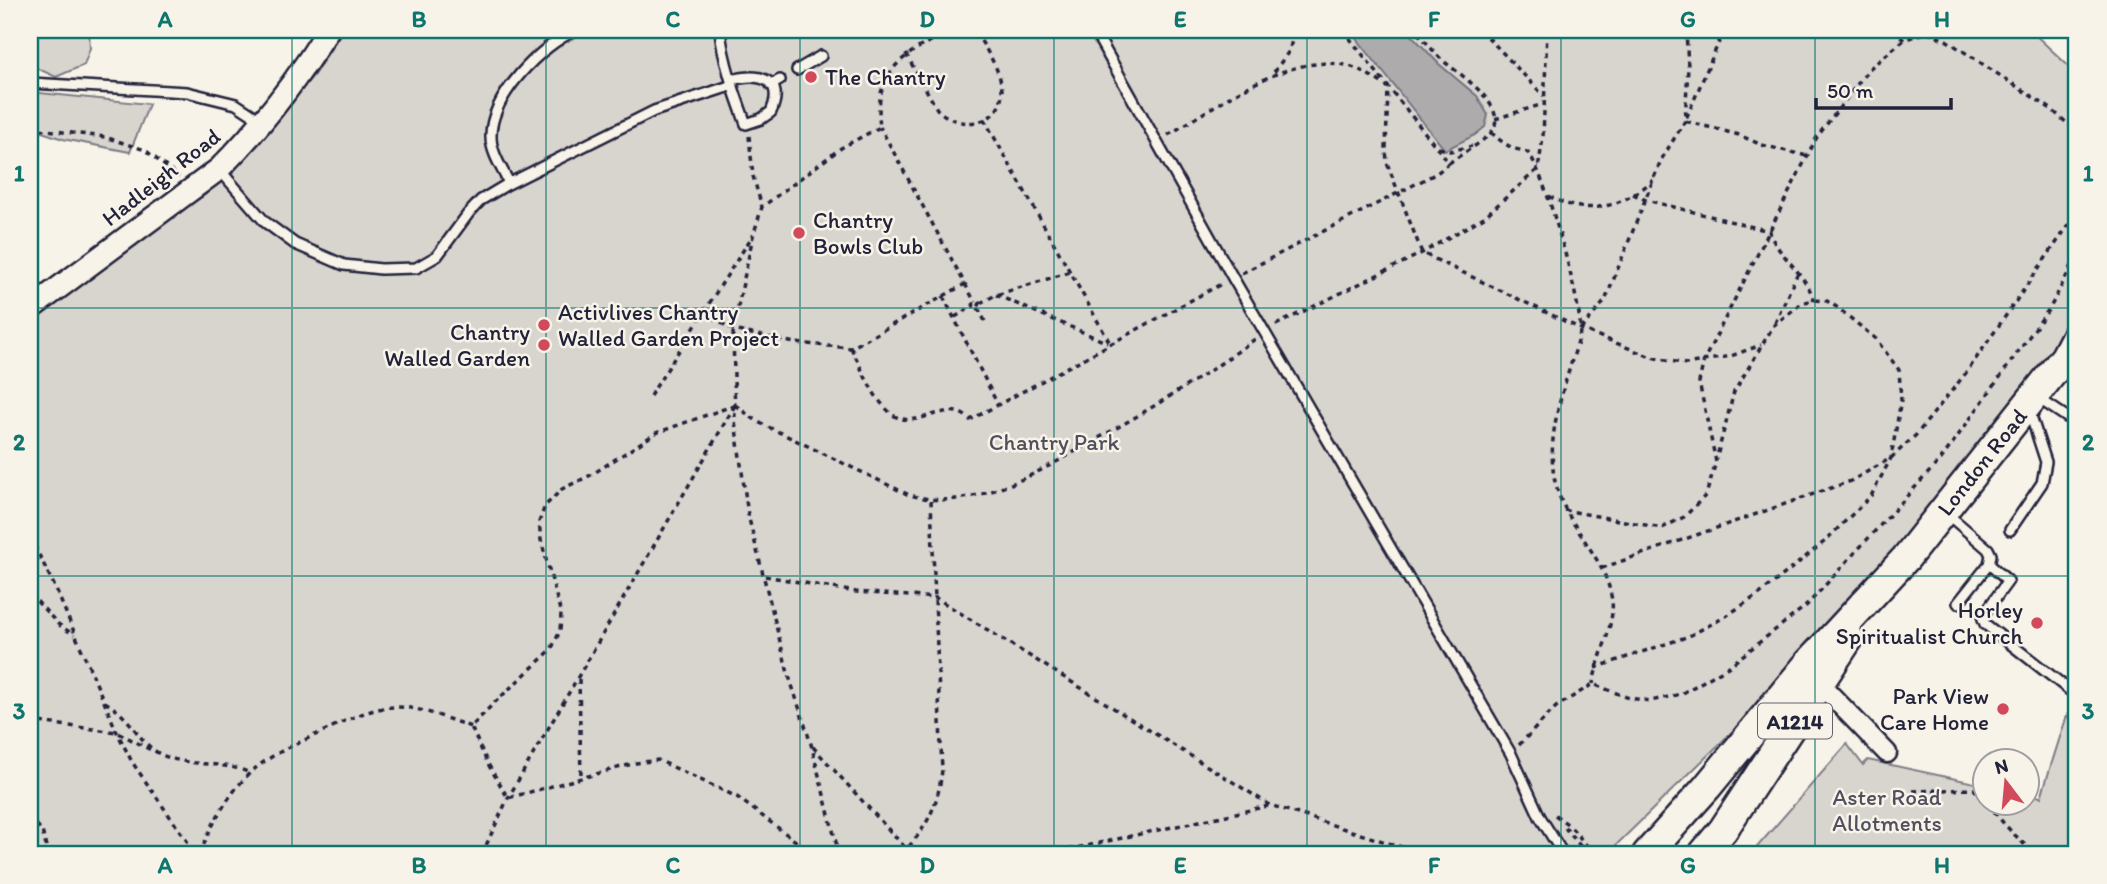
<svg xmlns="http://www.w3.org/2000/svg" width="2107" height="884" viewBox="0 0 2107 884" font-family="Itim,sans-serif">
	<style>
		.green { fill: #d8d5cf; stroke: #7d7c85; stroke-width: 2 }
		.water { fill: #aeabad; stroke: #76747f; stroke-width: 2 }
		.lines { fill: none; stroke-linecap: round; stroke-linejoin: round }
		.service-casing { stroke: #22223b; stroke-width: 14 }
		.minor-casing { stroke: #22223b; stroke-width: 23 }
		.tertiary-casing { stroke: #22223b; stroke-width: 26 }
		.primary-casing { stroke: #22223b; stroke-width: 33 }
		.path { stroke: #22223b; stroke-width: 3.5; stroke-dasharray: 5 5; stroke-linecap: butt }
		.service { stroke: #f7f3e8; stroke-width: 9 }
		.minor { stroke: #f7f3e8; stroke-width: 18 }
		.tertiary { stroke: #f7f3e8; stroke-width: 21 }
		.primary { stroke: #f7f3e8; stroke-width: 28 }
		.grid { fill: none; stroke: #0f766e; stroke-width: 2; stroke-opacity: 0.55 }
		.poi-dot { fill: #d1495b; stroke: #f7f3e8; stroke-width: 2.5 }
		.labels { text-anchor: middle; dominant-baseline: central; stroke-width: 5; stroke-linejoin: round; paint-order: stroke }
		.shield { fill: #f7f3e8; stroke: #62616f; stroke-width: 2 }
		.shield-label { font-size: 21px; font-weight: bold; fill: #22223b }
		.poi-label { font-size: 23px; fill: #22223b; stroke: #f7f3e8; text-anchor: start }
		.street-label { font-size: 23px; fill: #22223b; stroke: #f7f3e8 }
		.park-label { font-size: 23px; fill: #504f60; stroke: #f7f3e8 }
		.neatline { fill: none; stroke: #0f766e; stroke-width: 2.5 }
		.grid-label { font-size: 23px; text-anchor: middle; font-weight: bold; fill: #0f766e }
	</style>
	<rect width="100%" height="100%" fill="#f7f3e8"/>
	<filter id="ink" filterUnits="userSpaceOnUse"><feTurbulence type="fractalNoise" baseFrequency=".0143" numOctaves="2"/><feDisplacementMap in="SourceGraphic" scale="14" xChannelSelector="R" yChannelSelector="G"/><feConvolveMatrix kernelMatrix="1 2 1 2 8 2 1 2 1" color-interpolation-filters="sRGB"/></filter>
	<g filter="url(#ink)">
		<path class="green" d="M30,30H89L90,48L84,65L56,77L30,65Z
			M343,30H2030L2077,74V334L1882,585L1607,854H30V312L206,194L314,75Z
			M30,92L149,104L130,152L63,139L30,128Z
			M2067,715L2077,729V854H1751L1847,744L1863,765L1868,760L1984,785V804H2026L2027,794L2041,797Z"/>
		<path class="water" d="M1350,30H1407L1439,64L1477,96L1488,115L1485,127L1475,135L1445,150Z"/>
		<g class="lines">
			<defs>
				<path id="service" d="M720,30C723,61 735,94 746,124L761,119L771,112C786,78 758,73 732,80
					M1094,30L1233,278L1511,754L1540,817L1563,854
					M797,70L821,56
					M30,83L187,92L236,104L262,121
					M771,85L780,80
					M219,169L265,222L295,244L344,265L381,269L416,268L437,256L468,214L481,200L506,185L654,111L733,85
					M509,183C503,170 491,153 491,137C490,97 541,45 576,30
					M2038,398L2077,424
					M1945,512L1988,549L1991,555L1989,564L2008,581L1984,614L1983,619L1985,624L2077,696
					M2010,530L2042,483L2046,462L2029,410
					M1958,603L1989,564"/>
				<path id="minor" d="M1820,684L1887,753"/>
				<path id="tertiary" d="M30,309L219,169C261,127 297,80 328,30"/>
				<g id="primary">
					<path id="s1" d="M1647,854L1707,787L1809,663L1906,558L2065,357L2077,334"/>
					<path d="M1703,854L1723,830L1849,638"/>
				</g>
			</defs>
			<use href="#service" class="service-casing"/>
			<use href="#minor" class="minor-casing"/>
			<use href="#tertiary" class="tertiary-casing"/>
			<use href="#primary" class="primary-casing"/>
			<path class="path" d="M1343,30L1449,163C1460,155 1487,140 1493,130C1508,104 1456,72 1441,59C1432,50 1424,39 1415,30
				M1481,30L1544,96
				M1724,30L1685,121L1739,135L1762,145L1807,156
				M1893,30L1904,40
				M906,54L937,109C959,132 1003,126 1002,90C1001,69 984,48 975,30
				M1274,72L1289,51L1295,30
				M984,119L1110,343
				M1495,119L1543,104
				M30,128L105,137L145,150L179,177
				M1491,132C1498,139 1504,144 1513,148C1517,150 1524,150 1528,153C1543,166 1584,311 1580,331C1579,343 1573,355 1570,367C1559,402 1548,439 1554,476C1561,523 1606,554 1612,601C1615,625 1597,659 1593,684
				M1168,135C1217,106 1285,53 1345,65C1360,68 1375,79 1388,87L1386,148L1387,163L1422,253L1581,329L1651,357L1686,364L1731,356L1761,345
				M749,136L753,176L762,207
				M1439,148L1450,151L1472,146
				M1633,194L1646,200L1769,231C1778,257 1804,270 1814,300
				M1549,196C1585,217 1622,208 1653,180
				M1242,273L1437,173L1449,163
				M965,284L975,302
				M996,295L1108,343
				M943,296L998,405
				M980,303L996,295L1070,272
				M978,308L985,321
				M704,312L733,330L795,343L851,348L965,284L880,127
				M955,317L973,306L974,302L980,303L978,308L973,306
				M1775,323L1799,270
				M1276,325L1422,253L1484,217L1538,169L1543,138L1547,30
				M1581,329L1605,301L1661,160L1685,121L1688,67L1686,30
				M851,348C863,370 872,398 892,414C915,433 949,396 970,420L1223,283
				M650,396L751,238
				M735,405L758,422L909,495C926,499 939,501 956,499C1004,493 1048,467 1088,444C1146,412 1202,378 1255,339
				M735,405L656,433L591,475L562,489L545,506L539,522L541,540L561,614L560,631L551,650L492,705L471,727L488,764L508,798L636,763L658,760L737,797L813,854
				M1564,510L1662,528L1684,517L1706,495L1716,462L1699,382L1704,360L1817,137L1869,69L1904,40L1926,32L1946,40L2051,109L2077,132
				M30,537L54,585L117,732L132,762L196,854
				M1602,568L1851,481L1891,458L1916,435L1966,373L2077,213
				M765,576L856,592L936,598L1270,805L1423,854
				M30,594L58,624L74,635
				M1595,668L1689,636L1723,618L1761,593L1824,542L1871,496L1891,458L1901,400L1899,370L1876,339L1838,308L1827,301L1814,300L1802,303L1774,325L1734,392L1716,460
				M579,679L581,778
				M105,702C111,706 117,710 122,715C135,727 144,746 160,754C189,768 221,760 250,773
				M30,721L117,732L151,750
				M1519,745L1556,707L1593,684L1629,698L1651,701L1681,694L1728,667L1807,605L1942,458L2051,306L2077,256
				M813,747L911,854
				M1913,791L1974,789L1984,800
				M1988,804L2005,825L2034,854
				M1555,815L1570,826
				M30,817L42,831L48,854
				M200,854C211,825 228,794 251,772C272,753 301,742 326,730C347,720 370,708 393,707C419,706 447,719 471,727
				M482,854L508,798L734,407
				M839,854L811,744L788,673L748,515L735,421L733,330L753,236L762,207L841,148L880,127C873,68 906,54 951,30
				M902,854C927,828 938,806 942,770L931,501
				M1049,854L1268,806
				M1587,854L1566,829L1570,826L1594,854"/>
			<use href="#service" class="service"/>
			<use href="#minor" class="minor"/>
			<use href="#tertiary" class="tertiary"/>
			<use href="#primary" class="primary"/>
		</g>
	</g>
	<path class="grid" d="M292,30V854M546,30V854M800,30V854M1054,30V854M1307,30V854M1561,30V854M1815,30V854M30,308H2077M30,576H2077"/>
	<g class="poi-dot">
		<circle cx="811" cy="77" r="7"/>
		<circle cx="799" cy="233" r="7"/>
		<circle cx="544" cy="325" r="7"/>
		<circle cx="544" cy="345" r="7"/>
		<circle cx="2037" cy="623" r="7"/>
		<circle cx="2003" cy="709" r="7"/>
	</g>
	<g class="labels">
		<rect class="shield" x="1758" y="703.5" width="74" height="35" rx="5"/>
		<g class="shield-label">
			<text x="1795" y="721">A1214</text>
		</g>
		<g class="poi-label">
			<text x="825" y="77">The Chantry</text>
			<text x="813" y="220">Chantry<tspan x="813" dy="26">Bowls Club</tspan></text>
			<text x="558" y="312">Activlives Chantry<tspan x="558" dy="26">Walled Garden Project</tspan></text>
			<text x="530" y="332" text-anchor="end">Chantry<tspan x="530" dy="26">Walled Garden</tspan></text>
			<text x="2023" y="610" text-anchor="end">Horley<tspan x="2023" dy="26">Spiritualist Church</tspan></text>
			<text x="1989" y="696" text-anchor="end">Park View<tspan x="1989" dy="26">Care Home</tspan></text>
		</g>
		<g class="street-label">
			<text transform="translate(161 177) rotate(-38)">Hadleigh Road</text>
			<text stroke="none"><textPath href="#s1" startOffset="516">London Road</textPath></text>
		</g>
		<g class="park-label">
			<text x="1054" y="442">Chantry Park</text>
			<text x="1887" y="797">Aster Road<tspan x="1887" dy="26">Allotments</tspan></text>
		</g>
	</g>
	<rect width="2107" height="884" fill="none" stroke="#f7f3e8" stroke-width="77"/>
	<g transform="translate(2006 782) rotate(344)"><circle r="33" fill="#f7f3e8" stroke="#a29fa3" stroke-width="2"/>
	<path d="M0-5L12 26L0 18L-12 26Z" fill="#d1495b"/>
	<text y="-10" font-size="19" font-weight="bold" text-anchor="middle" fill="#22223b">N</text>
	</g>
	<path d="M1816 98v10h135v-10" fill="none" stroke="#22223b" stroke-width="3.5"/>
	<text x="1827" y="98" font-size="21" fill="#22223b" stroke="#f7f3e8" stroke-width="5" paint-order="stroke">50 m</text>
	<rect x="38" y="38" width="2030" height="808" class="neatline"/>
	<g class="grid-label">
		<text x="165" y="27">A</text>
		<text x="419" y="27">B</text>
		<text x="673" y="27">C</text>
		<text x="927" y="27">D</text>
		<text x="1180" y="27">E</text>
		<text x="1434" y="27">F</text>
		<text x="1688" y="27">G</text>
		<text x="1942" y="27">H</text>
		<text x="19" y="181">1</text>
		<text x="2088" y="181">1</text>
		<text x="19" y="450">2</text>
		<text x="2088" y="450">2</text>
		<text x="19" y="719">3</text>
		<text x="2088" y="719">3</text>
		<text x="165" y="873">A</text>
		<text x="419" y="873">B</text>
		<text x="673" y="873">C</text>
		<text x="927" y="873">D</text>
		<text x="1180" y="873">E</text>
		<text x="1434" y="873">F</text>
		<text x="1688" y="873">G</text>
		<text x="1942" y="873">H</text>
	</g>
</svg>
